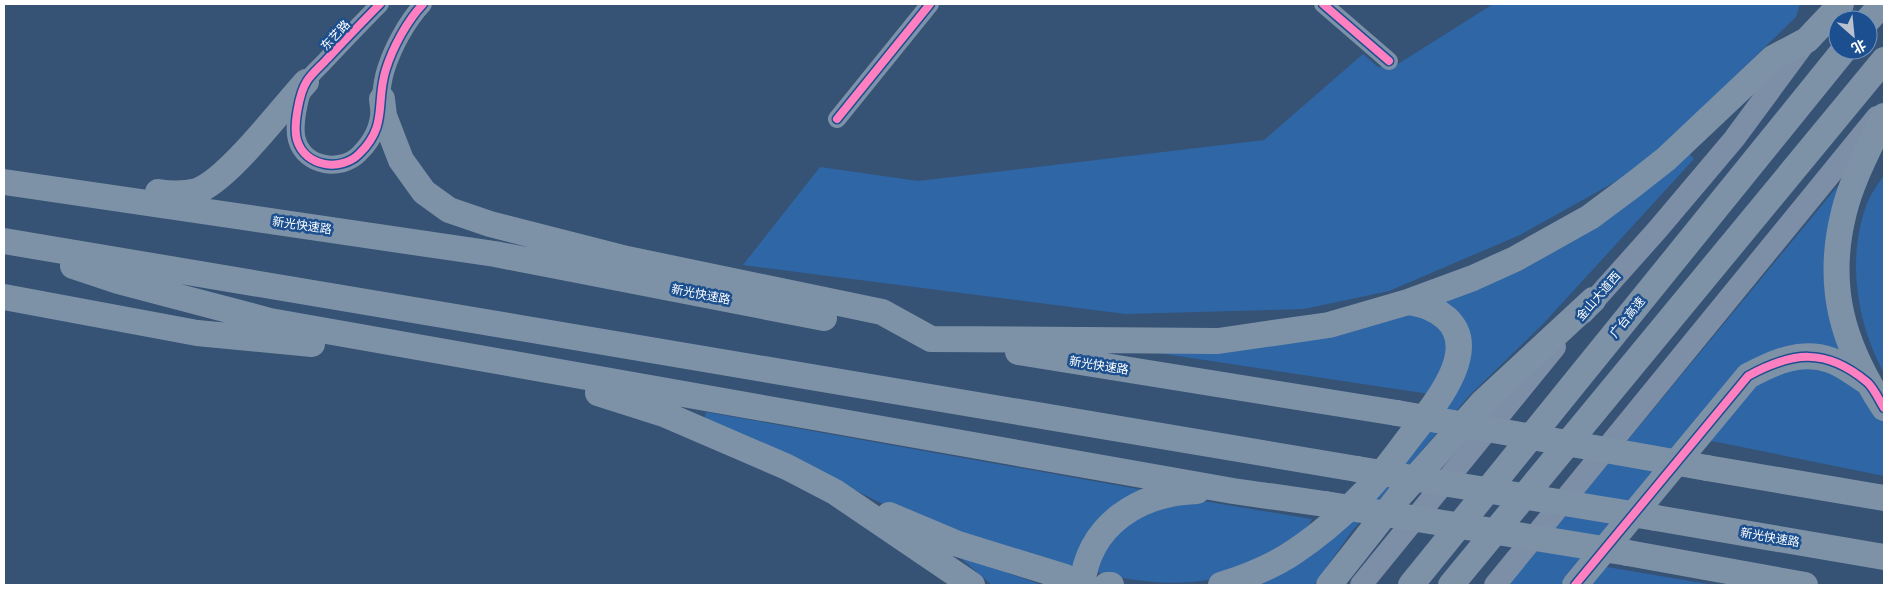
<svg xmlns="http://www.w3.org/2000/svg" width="1888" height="589" viewBox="0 0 1888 589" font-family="Quicksand,'Noto Sans SC',sans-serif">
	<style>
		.green { fill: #2f66a5 }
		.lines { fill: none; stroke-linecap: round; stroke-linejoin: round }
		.minor { stroke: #7d92a8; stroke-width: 18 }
		.major { stroke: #7d8ea7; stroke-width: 22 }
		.highway { stroke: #7e92a7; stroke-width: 26 }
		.highway-bridge { stroke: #7e92a7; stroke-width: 26 }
		.cycleway-casing { stroke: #1b4f8f; stroke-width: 11 }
		.cycleway { stroke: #ff80c0; stroke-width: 8 }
		.labels { text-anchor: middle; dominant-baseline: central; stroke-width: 5; stroke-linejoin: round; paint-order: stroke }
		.street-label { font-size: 12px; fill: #fff; stroke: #1b4f8f }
	</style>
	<rect width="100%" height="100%" fill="#365274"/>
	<path class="green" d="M1493,4H1800L1796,17L1640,168L1520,235L1389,291L1304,309L1125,314L743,265L820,167L918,181L1264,140L1363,54L1378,67L1398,64Z
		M1686,151L1694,159L1543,324L1469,396L1352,531L1314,585H1255L1461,382C1478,342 1474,325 1440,298Z
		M1884,175V373C1856,322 1846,256 1868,201C1872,192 1879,183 1884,175Z
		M1846,176V359L1786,349L1567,585H1508Z
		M1420,312L1446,336L1448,356L1429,394L1158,353Z
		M1799,364L1829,368L1862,391L1884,421V476L1702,439L1745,391Z
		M706,412L1149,491L1074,570L978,544L881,503L819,472L704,420Z
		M1191,499L1312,519C1305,535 1291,541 1275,550C1263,557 1249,568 1235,573C1188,589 1139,583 1092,571L1126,522Z
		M957,555L1042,585H992Z
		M1601,566L1714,585H1586Z"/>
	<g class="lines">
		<path class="minor" d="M380,4C362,22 345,40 327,59C321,66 312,73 307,81C299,93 293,127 297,140C305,167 341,172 359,154C389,125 375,102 386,69C393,47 407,21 423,4
			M1323,4L1389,61
			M837,119L930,4"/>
		<path class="major" d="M1583,313L1658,229L1734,139L1807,40
			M1361,585L1555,347
			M1495,585L1877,117"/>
		<path class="highway" d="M1868,20L1882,4
			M382,99L384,116L401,160L424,192L449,210L490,224L627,259L882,312L931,339L1218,341L1329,325L1408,302L1473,278L1515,259L1590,217L1633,185L1666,159L1773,58L1807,40L1841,4
			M1884,116C1870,147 1852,179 1844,212C1825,287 1843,345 1884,408
			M4,182L495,254L824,318
			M158,192C170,194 185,194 197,191C228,180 282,108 306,82
			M4,241L1357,469
			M73,266L118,281L270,321L1233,491L1325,504
			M4,297L197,333L312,344
			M1018,352L1397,413
			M598,393L664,414L787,467L835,492L972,585
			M1707,468L1884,498
			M889,515L958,544L1065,577
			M1656,518L1884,557
			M1628,553L1805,585
			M1082,585C1089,524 1139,493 1197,491
			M1107,585H1111
			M1221,585C1246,577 1272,567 1294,552C1321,534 1347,511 1369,488C1385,471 1398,452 1412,434C1433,407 1482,350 1446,318C1434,308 1423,304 1408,302
			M1329,585L1400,495L1483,402L1593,300
			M1411,585L1844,50
			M1451,585L1884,60
			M1575,585L1748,376C1774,362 1801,350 1830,360C1843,364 1856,375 1868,382"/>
		<path class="highway-bridge" d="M1397,413L1707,468
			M1357,469L1656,518
			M1325,504L1628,553"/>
		<defs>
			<path id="cycleway" d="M380,4C362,22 345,40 327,59C321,66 312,73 307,81C299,93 293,127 297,140C305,167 341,172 359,154C389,125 375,102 386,69C393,47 407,21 423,4
				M1323,4L1389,61
				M837,119L930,4
				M1575,585L1748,376C1792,352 1825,347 1867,382C1874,388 1879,400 1884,408"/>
		</defs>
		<use href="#cycleway" class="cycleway-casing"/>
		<use href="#cycleway" class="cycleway"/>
	</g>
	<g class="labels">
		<g class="street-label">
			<text transform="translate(335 35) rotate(-47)">东艺路</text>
			<text transform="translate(302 225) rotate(8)">新光快速路</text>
			<text transform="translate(701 294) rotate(11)">新光快速路</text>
			<text transform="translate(1598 296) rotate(-49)">金山大道西</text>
			<text transform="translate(1627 317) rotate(-51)">广台高速</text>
			<text transform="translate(1099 365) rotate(9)">新光快速路</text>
			<text transform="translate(1770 537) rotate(10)">新光快速路</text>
		</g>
	</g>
	<rect width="1888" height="589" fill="none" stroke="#ffffff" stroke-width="10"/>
	<g transform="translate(1853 35) rotate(153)"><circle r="24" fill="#1b4f8f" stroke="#7695bc"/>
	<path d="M0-4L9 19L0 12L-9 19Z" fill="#b9c2ce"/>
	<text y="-8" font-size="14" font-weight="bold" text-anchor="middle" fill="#ffffff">北</text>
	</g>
</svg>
